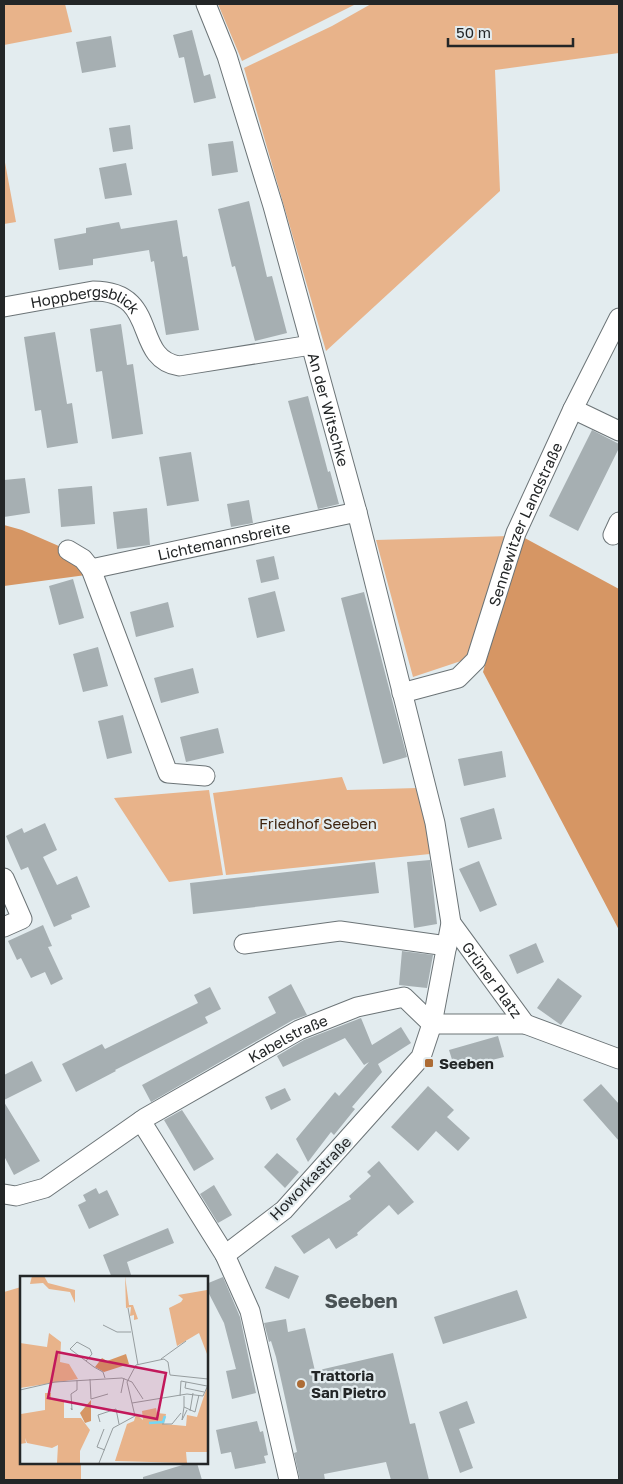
<svg xmlns="http://www.w3.org/2000/svg" width="623" height="1484" viewBox="0 0 623 1484" font-family="'Golos Text',sans-serif">
	<style>
		.green { fill: #e8b38a }
		.forest { fill: #d69664 }
		.building { fill: #a6afb2 }
		.lines { fill: none; stroke-linecap: round; stroke-linejoin: round }
		.minor-casing { stroke: #6c7477; stroke-width: 21 }
		.minor { stroke: #fff; stroke-width: 19 }
		.poi-dot { fill: #ad6c35; stroke: #e3ecef; stroke-width: 2 }
		.labels { text-anchor: middle; dominant-baseline: central; stroke-width: 4.5; stroke-linejoin: round; paint-order: stroke }
		.street-label { font-size: 15px; fill: #232627; stroke: #e3ecef }
		.park-label { font-size: 15px; fill: #3e240e; stroke: #e3ecef }
		.poi-label { font-size: 15px; font-weight: bold; fill: #232627; stroke: #e3ecef; text-anchor: start }
		.district-label { font-size: 20px; font-weight: bold; fill: #4a5254; stroke: #e3ecef }
		.inset-river { fill: none; stroke: #75d7f5; stroke-width: 2.5 }
		.inset-road { fill: none; stroke: #969d9f; stroke-width: 1 }
		.view { fill: #c2185b; fill-opacity: 0.15; stroke: #c2185b; stroke-width: 2.5 }
		.inset-edge { fill: none; stroke: #232627; stroke-width: 2.5 }
	</style>
	<rect width="100%" height="100%" fill="#e3ecef"/>
	<path class="green" d="M4,4H65L72,32L4,45Z
		M218,4H356L242,61Z
		M371,4H619V53L495,70L500,191L326,351L244,68L332,26Z
		M4,157L16,222L4,224Z
		M509,536L470,658L413,677L376,540Z
		M342,777L347,790L417,788L425,818L430,854L226,875L213,793Z
		M209,790L223,875L169,882L114,798Z
		M21,1287V1463H81V1480H4V1292Z"/>
	<path class="forest" d="M4,525L22,530L68,550L86,575L4,586Z
		M521,536L619,589V930L483,672Z"/>
	<path class="building" d="M192,30L204,76L210,74L216,98L194,103L184,57L179,58L173,35Z
		M111,36L116,67L82,73L76,42Z
		M130,125L133,149L113,152L109,128Z
		M233,141L238,172L212,176L208,144Z
		M126,163L132,195L105,199L99,168Z
		M249,201L267,277L272,276L287,333L255,341L235,266L232,267L218,209Z
		M177,220L183,257L187,256L199,330L166,335L154,261L151,262L149,250L93,259V265L59,270L54,239L86,233V228L119,222L121,229Z
		M121,324L127,365L133,364L143,434L112,439L102,371L96,372L90,329Z
		M55,332L67,404L72,403L78,443L47,448L41,410L35,411L24,337Z
		M308,396L328,472L330,471L339,504L318,509L288,401Z
		M592,430L619,444V448L578,531L549,516Z
		M191,452L199,501L167,506L159,457Z
		M25,478L30,513L4,517V480Z
		M92,486L95,524L61,527L58,489Z
		M249,500L253,523L231,527L227,504Z
		M147,508L150,545L117,549L113,512Z
		M274,556L279,579L261,583L256,560Z
		M73,579L84,618L59,625L49,586Z
		M275,591L285,631L257,638L248,598Z
		M364,592L407,757L383,764L341,598Z
		M168,602L174,627L136,637L130,612Z
		M98,647L108,686L83,692L73,654Z
		M193,668L199,693L161,703L154,678Z
		M123,715L132,753L107,759L98,721Z
		M218,728L224,753L186,762L180,737Z
		M502,751L506,777L464,786L458,759Z
		M494,808L502,839L468,848L460,818Z
		M45,823L57,850L43,857L57,885L77,876L90,907L71,915L72,919L54,927L28,867L21,870L6,836L22,828L24,833Z
		M430,860L437,924L414,928L407,862Z
		M479,861L497,905L480,912L459,869Z
		M375,862L379,893L193,914L190,883Z
		M43,925L52,946L48,947L63,979L51,985L45,972L31,978L21,958L17,960L8,941Z
		M536,943L544,962L517,974L509,955Z
		M402,951L433,955L427,988L399,985Z
		M558,978L582,996L561,1025L537,1008Z
		M291,984L307,1015L293,1020L151,1102L142,1085L276,1013L268,997Z
		M210,987L221,1009L205,1017L208,1023L115,1070L116,1071L76,1092L62,1064L102,1044L105,1049L198,1003L194,995Z
		M361,1018L372,1045L401,1027L411,1043L378,1064L382,1072L352,1107L355,1109L334,1135L331,1132L308,1162L296,1139L335,1092L339,1096L369,1062L364,1065L345,1038L283,1067L277,1056L304,1040Z
		M498,1036L504,1057L455,1069L449,1050Z
		M32,1061L42,1081L4,1100V1075Z
		M601,1084L619,1104V1141L583,1100Z
		M428,1086L454,1110L447,1117L470,1138L458,1151L436,1131L418,1151L391,1127Z
		M285,1088L291,1100L271,1110L265,1097Z
		M4,1102L40,1161L14,1175L4,1156Z
		M182,1110L214,1159L194,1171L164,1120Z
		M277,1153L299,1172L285,1188L264,1167Z
		M379,1161L414,1202L398,1215L389,1205L357,1233L358,1235L336,1249L329,1238L304,1254L291,1236L351,1199L349,1196L371,1176L367,1172Z
		M214,1185L232,1215L218,1223L200,1194Z
		M96,1188L99,1194L107,1190L119,1215L89,1229L78,1205L86,1201L83,1195Z
		M168,1228L174,1243L127,1262L132,1278H112L103,1255Z
		M275,1266L299,1276L289,1299L265,1288Z
		M223,1277L240,1317L256,1393L232,1399L226,1371L236,1369L224,1323L206,1288V1284Z
		M517,1290L527,1318L443,1344L434,1317Z
		M286,1319L288,1332L305,1328L315,1371L393,1353L410,1424L415,1423L429,1480H391L386,1462L324,1474L325,1480H300L294,1453L297,1452L276,1357L271,1341L269,1342L264,1323Z
		M467,1401L475,1423L459,1429L473,1468L460,1473L439,1412Z
		M257,1421L260,1432L263,1431L268,1455L264,1456L266,1463L235,1469L231,1452L221,1454L216,1430Z
		M189,1463H197L202,1480H143V1477Z"/>
	<g class="lines">
		<defs>
			<g id="minor">
				<path id="s1" d="M206,4L227,56L273,206L357,512L435,823L451,923L432,1024L421,1057L284,1210L225,1255"/>
				<path id="s2" d="M4,307L93,291C161,291 131,358 179,366L311,345"/>
				<path d="M573,409L619,431"/>
				<path d="M613,535L619,522"/>
				<path d="M68,550L83,559L91,569"/>
				<path id="s3" d="M402,693L458,678L476,660L516,533L573,409L619,318"/>
				<path id="s4" d="M205,776L168,773L91,569L357,512"/>
				<path d="M4,878L22,919L4,927"/>
				<path id="s5" d="M451,923L525,1024"/>
				<path d="M244,944L340,931L447,946"/>
				<path d="M432,1024H525L619,1059"/>
				<path d="M141,1121L225,1255L250,1311L289,1480"/>
				<path id="s6" d="M4,1194L16,1196L45,1188L145,1118L299,1030L357,1007L404,997L432,1024"/>
			</g>
		</defs>
		<use href="#minor" class="minor-casing"/>
		<use href="#minor" class="minor"/>
	</g>
	<g class="poi-dot">
		<rect x="424" y="1058" width="10" height="10" rx="2.5"/>
		<circle cx="301" cy="1384" r="5"/>
	</g>
	<g class="labels">
		<g class="street-label">
			<text stroke="none"><textPath href="#s2" startOffset="84">Hoppbergsblick</textPath></text>
			<text stroke="none"><textPath href="#s1" startOffset="424">An der Witschke</textPath></text>
			<text stroke="none"><textPath href="#s3" startOffset="228">Sennewitzer Landstraße</textPath></text>
			<text stroke="none"><textPath href="#s4" startOffset="391">Lichtemannsbreite</textPath></text>
			<text stroke="none"><textPath href="#s5" startOffset="70">Grüner Platz</textPath></text>
			<text stroke="none"><textPath href="#s6" startOffset="328">Kabelstraße</textPath></text>
			<text transform="translate(310 1178) rotate(-46)">Howorkastraße</text>
		</g>
		<g class="park-label">
			<text x="318" y="823">Friedhof Seeben</text>
		</g>
		<g class="poi-label">
			<text x="439" y="1063">Seeben</text>
			<text x="311" y="1375">Trattoria<tspan x="311" dy="17">San Pietro</tspan></text>
		</g>
		<g class="district-label">
			<text x="361" y="1300">Seeben</text>
		</g>
	</g>
	<g transform="translate(20 1276)">
		<rect width="188" height="188" fill="#e3ecef"/>
		<path d="M12,0H24L28,7L55,14V27L50,16L29,13L23,7L10,8ZM105,0L109,29H113L118,43L114,44V39L110,40L111,31L106,32ZM187,14V78L179,57L157,70L149,32L161,26L163,23L158,19ZM29,57L41,66L40,86L49,88L58,103L0,112V67L27,71ZM187,111V176H166L167,187L95,185L107,148L114,145L116,138L123,144L122,135L136,132L137,137L146,138L144,148L166,150L167,139L177,141ZM25,117H31V124H44V142H61L70,154L60,175V187H37L38,169L32,172L7,167L5,162L6,167L0,168V135L1,138L25,134Z" fill="#e8b38a"/>
		<path d="M106,78L109,88L84,96L75,91L82,82L87,85ZM71,124V145L65,147L60,137Z" fill="#d69664"/>
		<path class="inset-river" d="M129,147L143,146L145,140"/>
		<path class="inset-road" d="M108,32L118,89M83,49L97,56H111M141,83L166,65M66,85L72,78L70,73L57,66L50,73L74,91L83,96L85,102M70,103L71,123L88,118M166,106L165,112L184,116M0,114L35,106L102,102L112,106L123,123M101,117L104,102M160,120L161,105L187,110M164,120V131L175,136L179,119M112,127L167,118L183,120L188,109M164,131L162,144L167,134M51,132L52,134L51,118L57,114V104M170,135L173,117M80,146L78,139L96,133L99,148M142,148H152L161,137M84,153L77,171L85,174M79,187L93,152L115,140L107,106L116,89L144,83L148,86L150,99L188,103"/>
		<path class="view" d="M37,76L146,97L137,143L28,122Z"/>
		<rect width="188" height="188" class="inset-edge"/>
	</g>
	<rect width="623" height="1484" fill="none" stroke="#232627" stroke-width="10"/>
	<path d="M448 38v8h125v-8" fill="none" stroke="#232627" stroke-width="2.5"/>
	<text x="456" y="38" font-size="15" fill="#232627" stroke="#e3ecef" stroke-width="4" paint-order="stroke">50 m</text>
</svg>
